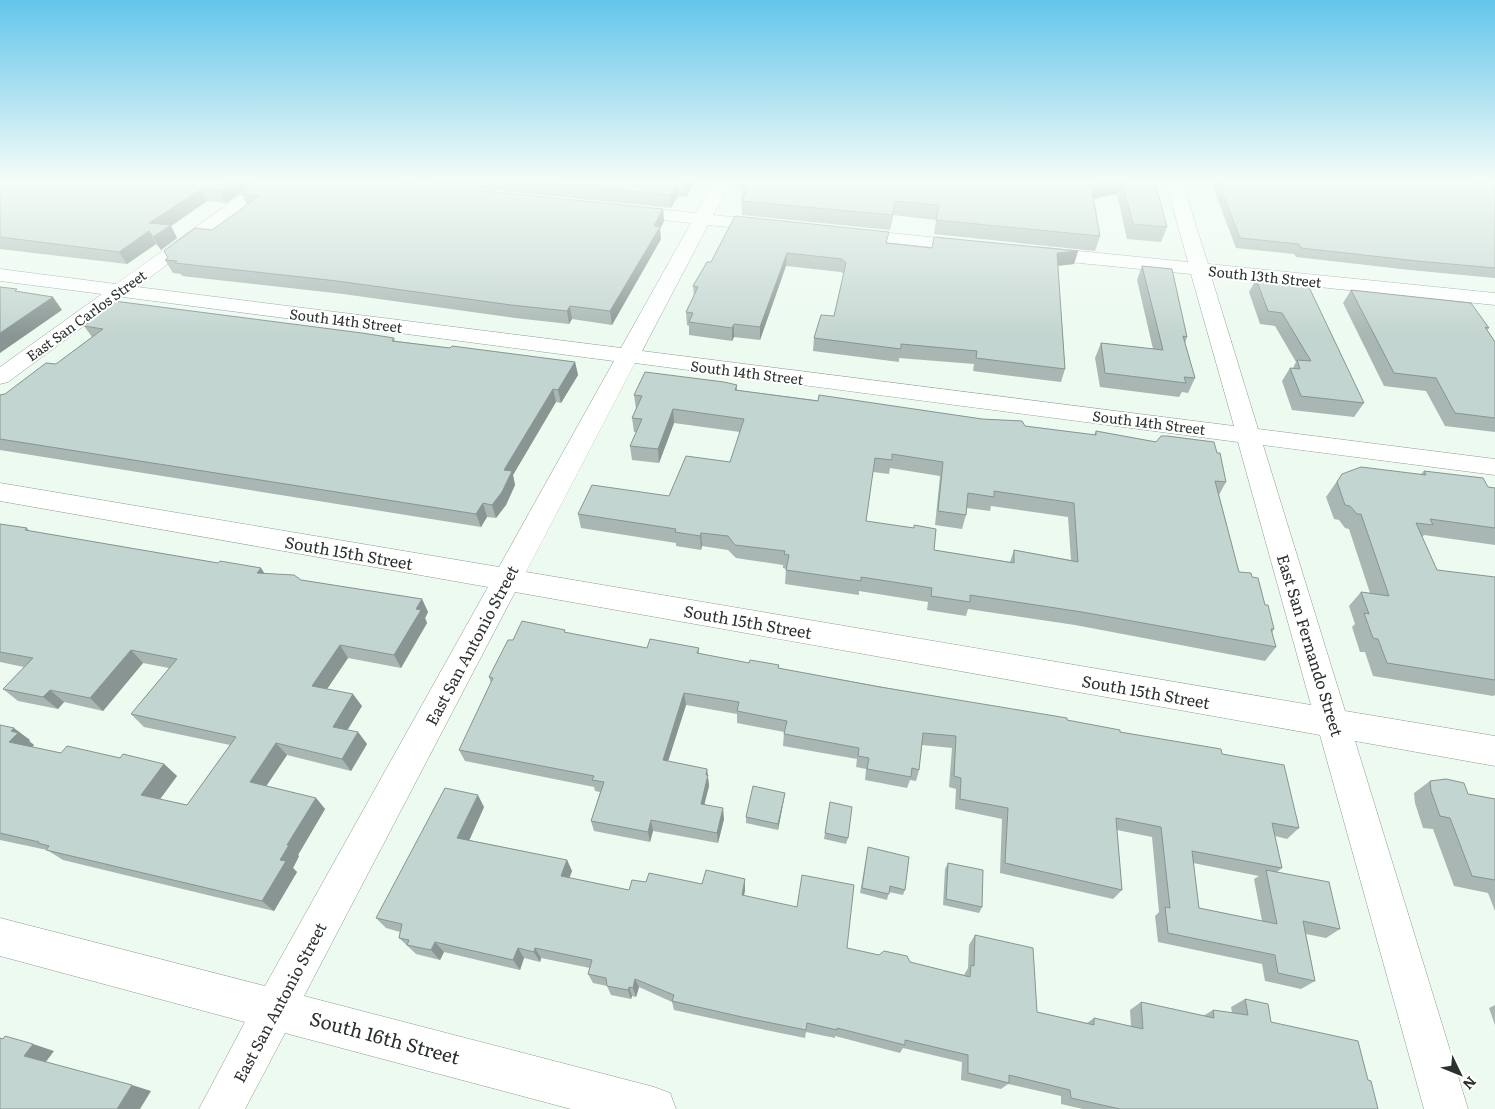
<svg xmlns="http://www.w3.org/2000/svg" width="1495" height="1109" viewBox="0 0 1495 1109" font-family="Literata,serif">
	<style>
		.lines { fill: none; stroke-linecap: round; stroke-linejoin: round }
		.minor-casing { stroke: #8f9c92; stroke-width: 1 }
		.minor { fill: #fff; fill-rule: evenodd }
		.wall { fill: #a8b7b3; fill-rule: evenodd }
		.shaded-wall { fill: #889592 }
		.building { fill: #c3d5d0; stroke: #889592; fill-rule: evenodd }
		.labels { text-anchor: middle; dominant-baseline: central; stroke-width: 4; stroke-linejoin: round; paint-order: stroke }
		.far-street-label { font-size: 14px; fill: #2b312d; stroke: #fff }
		.street-label { font-size: 16px; fill: #2b312d; stroke: #fff }
		.near-street-label { font-size: 19px; fill: #2b312d; stroke: #fff }
	</style>
	<rect width="100%" height="100%" fill="#ecfaf0"/>
	<g class="lines">
		<defs>
			<path id="minor" d="M259,182H277L137,287L621,348L691,223L626,216L620,215L617,211L620,207L626,206L696,213L714,182H730L713,215L770,221L776,222L779,226L776,230L770,231L708,225L642,351L1234,426L1191,274L1039,259L1032,257L1030,253L1032,249L1039,247L1188,262L1166,182H1182L1208,264L1495,293V305L1211,276L1258,429L1495,459V475L1263,445L1345,711L1495,736V766L1355,741L1468,1109H1424L1320,735L515,592L304,996L654,1087L670,1093L676,1109H571L285,1033L245,1109H199L245,1022L0,956V918L265,986L488,587L0,501V483L499,567L614,361L123,297L8,382L0,384V367L102,294L0,281V269L116,284ZM635,363L1238,442L1311,705L526,572Z
				M850,229L969,241L975,242L978,246L975,250L969,251L844,238L841,234L844,230Z"/>
		</defs>
		<use href="#minor" class="minor-casing"/>
		<use href="#minor" class="minor"/>
	</g>
	<path class="wall" d="M0,182H256L226,203L207,201L171,226L177,238L161,250L156,244L127,264L0,249Z
		M414,182H695L686,197L678,196L671,208Z
		M744,182H1155L1167,227L1161,242L1127,239L1117,194L1094,199L1100,236L1095,251L934,234L936,220L893,215L890,230L742,215L741,188Z
		M1211,182H1465L1495,184V278L1410,270L1296,257L1294,254L1236,248Z
		M242,194L663,209L664,221L660,229L661,239L612,325L572,319L569,324L515,318L343,294L182,276L181,274L173,273L165,260L168,258L164,251L212,230L247,205Z
		M735,216L887,244L932,248L1078,251L1074,264L1058,266L1065,369L1061,382L973,371L974,364L899,358V362L813,351L814,338L834,316L844,274L841,272L786,266L760,340L734,337L732,341L689,335V326L687,325L686,312L694,297L693,286L711,262Z
		M1142,266L1187,337L1185,343L1195,378L1188,393L1182,392L1179,397L1100,387L1095,358L1101,343L1153,349L1137,280Z
		M1256,279L1364,403L1354,417L1292,410L1282,381L1290,368H1293L1296,362L1275,326L1260,324L1249,292Z
		M1351,290L1489,328L1487,330L1495,342V432L1445,426L1426,391L1384,386L1343,303Z
		M84,326L394,338L395,341L450,348L575,362L578,375L561,403L556,402L513,475L515,485L506,505L496,518L487,517L481,527L0,450V395L5,394L56,364L92,337Z
		M737,385V390L1094,435L1096,431L1217,453L1226,482L1219,495L1239,572L1265,605L1274,629L1272,633L1276,647L1265,661L1075,625L968,609L966,616L927,610L928,602L859,591V595L785,584L786,569L783,568V565L736,558L728,550L702,546L701,550L676,546V543L581,528L578,514L669,496L730,462L740,432L674,423L659,463L632,460L630,446L636,432H634L632,418L636,409L634,395ZM890,468L940,476L935,525L962,529L966,515L967,508L990,511L991,506L1068,517L1071,560L1014,550L1010,562L934,550L866,521L873,472L889,474Z
		M1424,471L1488,487L1495,488V545L1424,535L1422,537L1437,570L1495,577V695L1493,696L1373,676L1365,652H1360L1352,627L1355,624L1349,606L1361,592L1370,593L1349,529L1345,528L1339,520L1334,519L1326,497L1342,474H1421Z
		M0,524L27,528L30,531L218,563L261,568L264,574L422,599L428,612L425,618L427,623L401,668L348,658L327,689L362,706L347,730L358,732L367,744L351,771L287,755L266,786L316,798L325,809L298,855L299,856L293,868L297,872L274,911L63,860L47,850L0,840V725L30,740L29,741L34,745L32,747L61,753L120,758L164,764L177,776L160,799L187,805L230,745L144,727L131,714L169,668L143,663L103,711L64,702L58,709L18,701L3,689L24,667L0,662Z
		M566,633L647,648H699V654L1067,720L1222,754L1299,828L1287,839L1275,836L1282,868L1277,872L1340,929L1326,938L1306,934L1315,981L1301,989L1265,981L1262,964L1158,942L1155,916L1159,912L1152,837L1117,830L1122,890L1113,899L1000,873L1002,819L955,809L956,789L949,787L952,748L922,745L919,770L916,781L910,780L907,788L865,780L866,769L856,767L857,759L783,746L784,732L737,723V714L686,705L668,761L707,769L709,786L704,804L724,819L718,843L653,831L650,842L594,831L591,821L600,792L595,791L594,787L465,761L459,750L491,683L489,677L513,640ZM1193,863L1259,876L1254,879L1262,921L1199,908Z
		M1430,781L1468,794L1495,799V911L1488,893L1454,886L1433,829L1423,828L1415,803L1414,793Z
		M784,799L778,830L746,823V817Z
		M830,802L848,838L846,844L824,839Z
		M484,807L469,840L567,860L572,871L569,878L629,890L646,882L702,884L745,890L744,895L847,948L964,975L968,968L969,945L975,935L1037,1012L1087,1023L1094,1018L1131,1026L1130,1010L1141,1002L1203,1016L1213,1010L1232,1013L1231,1007L1245,999L1271,1022L1368,1080L1378,1109H1083L1061,1104V1096L1008,1084L1001,1089L961,1080L962,1062L903,1048L900,1053L835,1036V1038L806,1032L805,1038L742,1025L674,1010L672,1002L639,987L636,997L632,996L631,999L611,995L607,986L593,983L588,974L590,968L541,958L540,962L524,958L520,970L444,952L440,960L416,954L399,938L400,932L386,928L376,918Z
		M868,847L905,890L903,895L889,892L887,900L860,893Z
		M948,863L982,907L979,913L943,905L945,869Z
		M1495,1005V1025L1489,1008Z"/>
	<path class="shaded-wall" d="M233,182H256L226,203L220,191Z
		M687,182H695L686,197L685,185Z
		M1111,182H1121L1117,194L1087,200L1091,186Z
		M677,184L678,196L671,208V195Z
		M201,189L207,201L171,226L177,238L161,250L153,237L149,223Z
		M895,201L893,215L890,230L892,215Z
		M663,209L664,221L660,229L661,239L612,325L610,311Z
		M149,231L156,244L127,264L119,252Z
		M1078,251L1074,264L1053,266L1057,253Z
		M787,253L786,266L760,340V327Z
		M53,297L62,310L0,353V333Z
		M570,306L572,319L569,324L567,311Z
		M734,324V337L732,341V328Z
		M575,362L578,375L561,403L558,390Z
		M553,389L556,402L513,475L515,485L506,505L496,518L492,505L504,470Z
		M673,409L674,423L659,463L658,449Z
		M483,503L487,517L481,527L476,514Z
		M701,533L702,546L701,550L700,536Z
		M261,568L270,582L257,573Z
		M422,599L428,612L425,618L427,623L401,668L394,655L416,609Z
		M340,645L348,658L321,698L312,686Z
		M131,650L143,663L103,711L90,698Z
		M50,690L64,702L58,709L43,697Z
		M684,693L686,705L665,771L663,760Z
		M353,694L362,706L342,739L333,727Z
		M14,728L30,740L29,741L34,745L25,754L9,742L11,731Z
		M358,732L367,744L351,771L342,759Z
		M276,743L287,755L261,794L250,782Z
		M164,764L177,776L155,806L141,795Z
		M707,769L709,786L702,814L701,804Z
		M785,793L784,799L778,830V824Z
		M478,795L484,807L465,850L457,838Z
		M316,798L325,809L298,855L299,856L293,868L297,872L274,911L262,901L287,845Z
		M723,808L724,819L718,843L717,833Z
		M651,820L653,831L650,842L648,832Z
		M567,860L572,871L566,887L561,876Z
		M745,879V890L742,905V895Z
		M435,942L444,952L440,960L431,950Z
		M518,948L524,958L520,970L513,960Z
		M535,948L541,958L540,962L534,952Z
		M635,979L639,987L636,997L633,988Z
		M629,987L632,996L631,999L628,990Z
		M33,1044L54,1051L45,1063L24,1056Z
		M132,1085L151,1091L140,1109H117Z"/>
	<path class="building" d="M0,182H233L220,191L201,189L149,223L171,225L153,237L149,231L119,252L0,237Z
		M259,182H395L663,209L654,226L660,227L610,311L570,306L567,311L511,305L337,281L175,263L177,261L165,260L168,258L164,251L195,228L212,230L259,196L242,194Z
		M533,182H687L685,185L677,184L671,195Z
		M744,182H1111L1091,186L1100,236L936,220L939,205L895,201L892,215L742,201L748,188H741Z
		M1122,182H1155L1167,227L1133,224Z
		M1218,182H1464L1495,184V268L1417,261L1301,248L1299,244L1240,238Z
		M735,216L889,232L886,243L932,248L934,237L1078,251L1057,253L1065,369L976,358L977,351L901,344V349L814,338L821,315L834,316L846,263L842,259L787,253L760,327L734,324L732,328L689,322L693,313L686,312L698,287L693,286L707,262H711Z
		M1142,266L1172,269L1187,337L1183,336L1195,378L1184,377L1186,383L1105,373L1101,343L1163,350Z
		M1256,279L1308,285L1364,403L1301,396L1290,368L1300,369L1297,360L1311,361L1282,313L1268,311Z
		M0,287L17,289L15,291L53,297L0,333Z
		M1351,290L1471,303L1489,328L1485,327L1495,342V418L1455,413L1436,378L1394,373Z
		M114,301L362,333L394,338L392,341L450,348L452,346L575,362L558,390L553,389L504,470L512,471L502,492L492,505L483,503L476,514L0,439V395L5,394L46,363L56,364L103,329L84,326Z
		M645,372L724,382L737,385L735,390L818,401L819,395L982,419L1022,421L1025,426L1096,435V431L1156,442L1161,436H1167L1214,442L1217,453H1220L1226,482L1215,481L1239,572L1251,573L1252,577L1258,578L1265,605H1268L1274,629H1271L1276,647L1082,612L970,595V602L931,596L932,588L861,577V581L786,570L789,555L784,554L785,551L735,545L728,536L701,533L700,536L675,532L676,529L578,514L592,485L669,496L686,456L730,462L744,419L673,409L658,449L630,446L642,419L632,418L642,396L634,395ZM892,454L943,462L938,511L966,515L968,493L994,497V491L1074,503L1078,562L1014,550V563L934,550L936,529L914,525V528L866,521L875,458L892,460Z
		M1361,467L1426,475L1424,471L1483,478L1488,487L1495,488V528L1430,519L1433,525L1416,523L1437,570L1495,577V680L1387,663L1378,639L1373,638L1364,613L1369,614L1361,592L1389,596L1361,514H1357L1350,506L1345,505L1337,482L1342,474Z
		M0,524L27,528L25,530L218,563L220,561L261,568L257,573L294,575L301,580L422,599L416,609L421,610L394,655L340,645L312,686L353,694L333,727L358,732L342,759L276,743L250,782L316,798L287,845H289L280,860L286,861L262,901L46,850L49,846L38,843L39,842L0,833V725L14,728L11,731L18,733L9,742L61,753L67,746L120,758L123,754L164,764L141,795L187,805L236,737L131,714L177,659L131,650L90,698L50,690L43,697L3,689L33,658L0,652Z
		M522,621L565,630L564,632L647,648L650,639L699,648L697,653L749,663L750,660L779,665L778,668L880,687L1067,718V720L1120,730V732L1221,749L1222,754L1284,765L1299,828L1272,823L1282,868L1192,851L1199,908L1277,924L1266,870L1329,882L1340,929L1303,921L1315,981L1278,973L1275,955L1168,933L1165,907L1170,908L1161,827L1116,818L1122,890L1005,863L1008,808L960,799L961,778L954,776L956,736L923,733L919,770L912,768L911,777L867,769L869,758L858,756L859,748L784,734L787,721L737,711L739,702L684,693L663,760L707,769L706,775H708L701,804L723,808L717,833L651,820L648,832L591,821L604,782L592,780L594,776L459,750L493,678L489,677L508,640H513Z
		M1446,779L1464,783L1468,794L1495,799V880L1472,876L1450,818L1440,816L1431,791L1430,781Z
		M753,786L785,793L778,824L746,817Z
		M445,788L478,795L457,838L567,860L561,876L629,890L632,880L646,882L649,873L702,884L706,870L745,879L742,895L797,907L802,875L854,885L847,948L879,955L884,951L907,956L910,962L970,977L971,965L974,966L975,935L1033,948L1037,1012L1094,1025V1018L1143,1029L1141,1002L1214,1018L1213,1010L1248,1015L1245,999L1268,1004L1271,1022L1358,1041L1368,1080L1371,1081L1378,1109H1120L1071,1098L1070,1090L1009,1075V1083L968,1073V1055L905,1040V1045L837,1028V1030L807,1023L806,1030L742,1017L672,1001L674,995L635,979L633,988L629,987L628,990L607,986L606,978L588,974L592,960L535,948L534,952L518,948L513,960L435,942L431,950L407,945L409,940L399,938L402,924L376,918Z
		M830,802L852,807L848,838L825,833Z
		M868,847L909,857L905,890L890,886L889,894L862,888Z
		M948,863L983,870L982,907L946,899Z
		M5,1036L33,1044L24,1056L132,1085L117,1109H0V1038L3,1039Z"/>
	<linearGradient id="sky" x2="0" y2="1"><stop stop-color="#63c5eb"/><stop offset="0.54" stop-color="#f6fdf8"/><stop offset="1" stop-color="#f6fdf8" stop-opacity="0"/></linearGradient>
	<rect width="1495" height="337" fill="url(#sky)"/>
	<g class="labels">
		<g class="far-street-label">
			<text transform="translate(1265 276) rotate(6)">South 13th Street</text>
			<text transform="translate(86 315) rotate(-36)">East San Carlos Street</text>
			<text transform="translate(346 320) rotate(7)">South 14th Street</text>
			<text transform="translate(747 372) rotate(7)">South 14th Street</text>
			<text transform="translate(1149 422) rotate(7)">South 14th Street</text>
		</g>
		<g class="street-label">
			<text transform="translate(349 552) rotate(10)">South 15th Street</text>
			<text transform="translate(748 621) rotate(10)">South 15th Street</text>
			<text transform="translate(471 645) rotate(-62)">East San Antonio Street</text>
			<text transform="translate(1311 645) rotate(73)">East San Fernando Street</text>
			<text transform="translate(1146 691) rotate(10)">South 15th Street</text>
			<text transform="translate(279 1002) rotate(-62)">East San Antonio Street</text>
		</g>
		<g class="near-street-label">
			<text transform="translate(385 1037) rotate(15)">South 16th Street</text>
		</g>
	</g>
	<g transform="translate(1460 1074) rotate(133)" stroke="#ffffff" stroke-width="4" paint-order="stroke">
	<path d="M0-4L9 19L0 12L-9 19Z" fill="#2b312d"/>
	<text y="-8" font-size="14" font-weight="bold" text-anchor="middle" fill="#2b312d">N</text>
	</g>
</svg>
